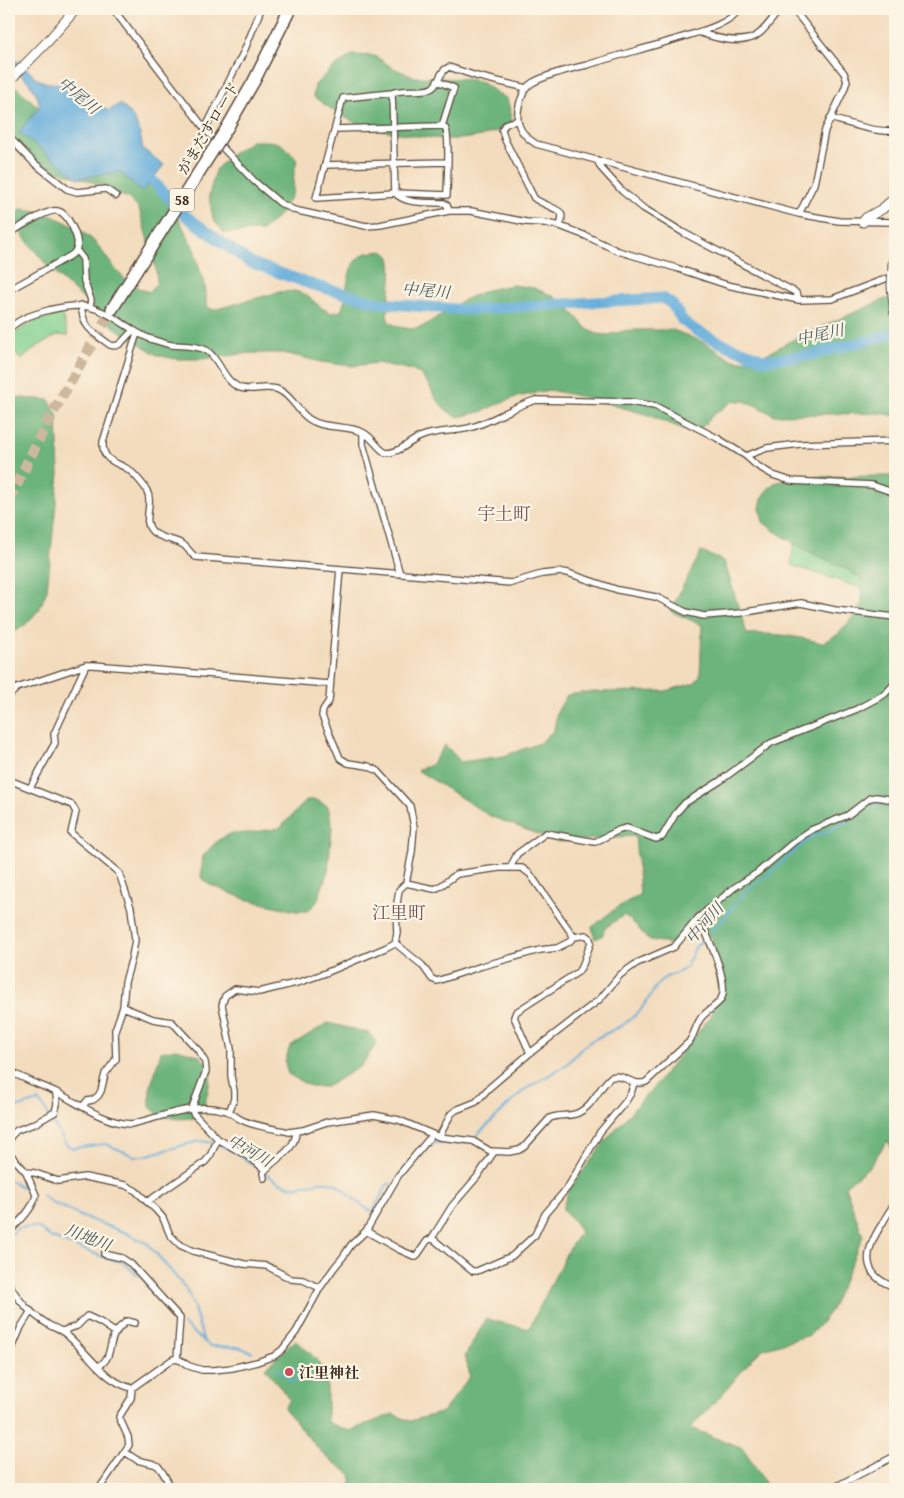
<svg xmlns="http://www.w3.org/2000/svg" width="904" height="1498" viewBox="0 0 904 1498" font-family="'Gentium Book Plus','Noto Serif JP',serif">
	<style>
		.green { fill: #85d291; stroke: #607e58 }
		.forest { fill: #6cb47b; stroke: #546f4c }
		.water { fill: #64addb; stroke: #506c7c }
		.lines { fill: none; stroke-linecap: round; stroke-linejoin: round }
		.stream { stroke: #64addb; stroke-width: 2 }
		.river { stroke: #64addb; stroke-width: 11 }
		.highway-tunnel { stroke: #ceb89d; stroke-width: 11; stroke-dasharray: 11 5.5; stroke-linecap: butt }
		.street-casing { stroke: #574536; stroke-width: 8 }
		.secondary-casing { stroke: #574536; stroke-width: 11 }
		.primary-casing { stroke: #574536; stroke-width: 11 }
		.highway-casing { stroke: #574536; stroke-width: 14 }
		.street { stroke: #fff; stroke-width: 5.5 }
		.secondary { stroke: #fff; stroke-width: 9 }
		.primary { stroke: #fff; stroke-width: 9 }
		.highway { stroke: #fff; stroke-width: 11 }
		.primary-bridge-casing { stroke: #574536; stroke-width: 11; stroke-linecap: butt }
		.highway-bridge-casing { stroke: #574536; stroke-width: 14; stroke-linecap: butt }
		.primary-bridge { stroke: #fff; stroke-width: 9 }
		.highway-bridge { stroke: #fff; stroke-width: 11 }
		.poi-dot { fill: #d1495b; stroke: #fcf5e5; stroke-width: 2 }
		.labels { text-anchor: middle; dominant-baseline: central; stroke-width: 4.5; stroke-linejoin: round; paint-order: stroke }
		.shield { fill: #fcf5e5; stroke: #75675a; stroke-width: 1 }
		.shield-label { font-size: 14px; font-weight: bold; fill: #3b2a1e }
		.street-label { font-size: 15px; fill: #3b2a1e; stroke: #fcf5e5 }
		.poi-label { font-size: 15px; font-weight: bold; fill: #3b2a1e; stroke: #fcf5e5; text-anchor: start }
		.water-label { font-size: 16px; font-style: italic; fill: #495860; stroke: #fcf5e5 }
		.quarter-label { font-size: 18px; fill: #765154; stroke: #fcf5e5 }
	</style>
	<rect width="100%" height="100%" fill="#fcf5e5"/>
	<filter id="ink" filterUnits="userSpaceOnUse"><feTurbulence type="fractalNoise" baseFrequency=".02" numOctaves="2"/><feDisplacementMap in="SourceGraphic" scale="10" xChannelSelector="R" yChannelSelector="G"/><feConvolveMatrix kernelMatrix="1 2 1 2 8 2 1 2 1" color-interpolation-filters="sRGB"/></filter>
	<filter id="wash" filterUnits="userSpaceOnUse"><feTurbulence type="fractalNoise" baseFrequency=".0096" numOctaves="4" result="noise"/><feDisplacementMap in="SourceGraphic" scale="20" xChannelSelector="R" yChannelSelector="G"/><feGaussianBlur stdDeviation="1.12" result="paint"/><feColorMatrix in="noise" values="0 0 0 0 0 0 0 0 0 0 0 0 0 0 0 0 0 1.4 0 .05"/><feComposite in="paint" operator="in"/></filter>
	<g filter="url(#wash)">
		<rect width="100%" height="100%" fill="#f3dcbd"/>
		<path class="green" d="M62,313L68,336L58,335L38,346L21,360L9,344V340C25,323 40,319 62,313Z
			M795,535L895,599L791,565Z"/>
		<path class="forest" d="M352,55L375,56L393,68L415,77L464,79L479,81L507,99L511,113L512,122C478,147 432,139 393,132C383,130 372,129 363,126C344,118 329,108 313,96L315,85L330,70Z
			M9,81L42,110L138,153L164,190L194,249L206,291V303L209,308L213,310L279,292L295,291L306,295L323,309L331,313L341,311C350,293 343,261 367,253C372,252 378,252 383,251C384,252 388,254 389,256C395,264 388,304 387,316L389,322L399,327L411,329L422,327L464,300L487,290L512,285L534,288L553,296L573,313L587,329L597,334L608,335L628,330H673L703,342L732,360L742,361L759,358L796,338L885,299L895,297V416L881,413L774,415L755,405L743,401H733L713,415L702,427L683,429L648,415L593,399L549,390L513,398L481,412L457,417L446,410L436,399L429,385L420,374L408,369L377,363L352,366L321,362L284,353H251L201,359H176L157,355L114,327L48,267L24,237L16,220L15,214L21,209C43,209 78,226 94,241C101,248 106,258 113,266C121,277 136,289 150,292L157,283L156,269L139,209L128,198L113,192L105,186L48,168L25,158L9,145Z
			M252,141C278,141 280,140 297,160L294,172L293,192L280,215L262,231L224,233L213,219L209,195L216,169L230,155Z
			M9,397L49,400L57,414L59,474L47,590L39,610L25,625L9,636Z
			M895,476V1152L887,1141L870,1166L845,1186L863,1236L831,1310L821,1323L810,1335L763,1349L753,1358L719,1398L690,1428L743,1448L769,1489H350L352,1475L325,1456L302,1430L284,1408L290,1400L265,1368L296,1340L317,1360L327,1380V1422L349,1431L393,1414L410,1421L443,1412L470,1376L465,1356L486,1319L529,1329L568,1250L580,1233L575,1222L563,1211V1206L569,1190L605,1141L659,1081L711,1016L719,992L712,938L700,927L669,944L647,939L636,925L624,915L605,928L602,936L595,939L592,927L615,909L640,894L635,836L558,842L490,816L417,770L431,765L445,745L461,762L504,756L540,743L554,730L557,712L567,695L589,692L666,691L694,683L700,676L702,625L670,611L701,552L724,561L747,634C773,633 797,636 822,643L837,635L851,620L862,603V584L859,577L846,569L804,549L776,532L763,522L760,508L763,495L774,483L797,477Z
			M307,800H316L328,806L332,827L328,871L317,902L308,911H296L245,899L208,884L201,877L203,856L218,840L230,834L248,833L280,828Z
			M328,1023L369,1033L377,1043L361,1066L326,1087H311L288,1074L285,1062L290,1046Z
			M176,1049L198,1055L212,1068C209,1084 207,1107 196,1118L178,1119L160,1116L150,1107V1089L161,1052Z"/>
		<path class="water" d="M9,57L22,64L37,79L48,83L76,84L108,111L120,104C137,118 139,128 143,149L164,165L142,192L120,172L78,178L19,132L40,106C36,87 25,76 9,67Z"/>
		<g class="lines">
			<path class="stream" d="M709,934L721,922L746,891L769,874L806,841L811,837L824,833L844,824L868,805L871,804L895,807
				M9,1110L38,1101L43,1106L66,1144L72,1148L106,1144L134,1156H144L199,1141L214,1143
				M475,1137L524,1090L566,1065L584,1046L591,1041L623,1025L640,1011L660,981L666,977L681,971L686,967L696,946L706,937
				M218,1144L233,1151L259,1169
				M265,1173C275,1181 288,1189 301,1186C314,1183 324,1179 336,1184C340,1186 343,1190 346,1192C354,1199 361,1206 371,1211L374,1209L387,1185L391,1183
				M9,1180L30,1191
				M398,1181L402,1178L429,1145L433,1143H465
				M42,1195L54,1204L65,1208L80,1216L124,1232L148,1244L187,1290L194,1308L204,1342
				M9,1236L18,1228L34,1227L39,1228L50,1237L68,1244L109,1259L122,1262L139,1276
				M145,1284L151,1292
				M155,1297L176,1319
				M183,1324L210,1346L238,1347L252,1352
				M277,1369L294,1383L301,1374L294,1368"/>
			<path class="river" d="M140,170L152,180L187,217L249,262L313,285L380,303L466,310L663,298L672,304L682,320L695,330L721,343L765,360L812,355L895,333"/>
		</g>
	</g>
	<g filter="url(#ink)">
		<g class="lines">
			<path class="highway-tunnel" d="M9,500L47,423L112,309"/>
			<defs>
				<path id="street" d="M113,9L205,129L254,181L280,203L294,210L366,226L380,225L449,211H471L526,222L545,223L560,226L586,236L618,251L676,268L727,285L799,300L832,299L893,276
					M740,9C727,25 702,31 683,37C651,47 619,55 587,65C570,69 548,74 532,83C525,87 523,94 520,102C514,122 519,133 536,144L799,214L839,221L895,222
					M793,9L844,73L847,81L844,90L825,130L814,184L799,214
					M698,32C715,38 744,47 760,33C768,26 774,16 781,9
					M437,81L454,88L442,126
					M392,93L395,193C406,205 429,202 444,203L447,205L449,211
					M830,118C851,124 873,132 895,131
					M517,121C510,122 505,122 502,130L505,140L534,198C541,204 559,209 561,213C563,217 561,222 560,226
					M205,129L245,49L261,9
					M335,129L440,126C443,126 445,126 446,130C450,139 447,182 447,195L395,193L316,198L343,98L392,93C403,88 424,93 432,88C440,83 439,71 449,67L476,76L526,88
					M9,137L34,163L67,189L77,192L106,189L116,196
					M597,160L601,168L622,191L643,208L684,233L795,292L798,296L799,300
					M325,165L447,162
					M9,234C18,228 49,208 58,211C68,213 79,238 77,247C76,252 73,254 70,256L9,290
					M76,250L83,259L84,281L91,300L90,306
					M81,305C83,329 93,332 110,345C121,349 125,336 133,331
					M9,329C20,318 34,314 49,310C82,302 96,305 124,324C134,330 142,337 154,340C160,342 166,344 172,345C183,346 196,345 206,350C220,359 222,379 238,387C251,393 266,384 279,390C292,396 297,411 309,419C325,430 348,424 364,433C373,438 377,448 386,453C400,453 408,442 420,437C436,430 453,432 469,428C493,422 513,406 536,400L630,402L655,406L717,438L746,456L756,465L773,475L791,481L872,485L895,493
					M137,333L103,442C102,460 113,461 126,468C132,471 144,485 147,491C154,504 141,521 153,532C161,539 173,539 182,544C188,547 190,554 196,557L511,583L542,574L562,572L568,573L618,590L656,597L686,612L704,616L740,613L801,603L835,610L895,617
					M363,433V444L400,574
					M746,456L767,448L800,444L895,441
					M9,696L17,688L86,665H93L329,684
					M9,780L72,805L76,812L71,833L119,873L131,908L135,940L132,957L125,982L123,1007L115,1030L116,1059L105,1074L101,1091L98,1096L93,1100L87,1101L83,1106
					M30,788L55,743L54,734L86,665
					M510,868L517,854L546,833L595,842L619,830L627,828L656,839L662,837L676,813L685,803L720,781L771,743L857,709L885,694L895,683
					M406,883L434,889L439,887L457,874L499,868H522L530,874L574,937
					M395,943L422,965L432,979L437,981L482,966L540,950L557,948L569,942L574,937L586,935L589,937L591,942L583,964L578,972L516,1012L514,1017L530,1053
					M123,1007L153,1019L172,1022L198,1050L205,1062L206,1071L192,1108L193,1113L218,1139L251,1158L265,1170
					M9,1071C24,1079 40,1085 56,1092C80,1104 104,1123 131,1124C159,1118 195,1102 223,1110C231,1111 236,1118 244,1121C255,1126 276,1129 289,1132L303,1130L327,1122L374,1115L399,1120L439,1137L473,1141L490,1151L509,1152L519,1150L524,1147L550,1118C559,1114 569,1117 578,1113C593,1106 599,1087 611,1077C624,1073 632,1087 646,1082L689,1042C694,1035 695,1028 699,1021C704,1011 716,1008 721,999C731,984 706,933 699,917
					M229,1112L234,1099V1091L231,1076V1049L222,1005L225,996L235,989L259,992L300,982L323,974L385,948L395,943L397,933L396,910L399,890L406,883L412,852L414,827L410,806L378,771L368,766L348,763L340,758L322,716L323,710L329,701L340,569
					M439,1137L451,1114L456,1110L476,1102L489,1088L530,1053L600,999L620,975L637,963L674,947L699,917L735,887L757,873L795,841L811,830L848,815L870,798L876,797L895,800
					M9,1145L10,1137L17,1130L34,1124L55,1112L57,1104L56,1093
					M9,1153L26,1172L36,1195C33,1209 19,1222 9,1232
					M26,1172L35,1173L58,1181L85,1177L125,1185L136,1191L156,1210L163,1218L170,1235L180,1245L193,1251L244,1264L267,1266L291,1279L303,1280L320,1288
					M264,1178L263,1173C273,1159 295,1152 296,1132
					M147,1202L205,1162L210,1156L218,1139
					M895,1204C890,1209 886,1217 882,1224C865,1250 859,1275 895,1287
					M366,1231L398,1249L416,1257L427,1241L432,1238L452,1206L477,1177L494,1152
					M432,1238L472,1271H477L512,1256L535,1235L545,1214L568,1187L600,1132L626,1101L631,1093L634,1083
					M104,1254L122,1258L131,1264L180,1318L177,1359
					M9,1284C21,1304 29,1312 49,1325C56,1329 64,1331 69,1337C89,1354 105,1382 132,1388L173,1359L180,1360L189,1366L202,1370H213L232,1368L257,1362L274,1356L282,1350L296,1332L320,1288L334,1268L343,1257L351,1245L366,1231L398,1176L432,1135
					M62,1331L77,1326L87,1316L100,1322L116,1333
					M9,1356L21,1327L31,1311
					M99,1366C112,1358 108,1346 115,1333C118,1329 123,1324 127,1321L135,1323
					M125,1452L137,1460L154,1464L158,1466L163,1473L172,1489
					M99,1489L129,1445L128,1437L119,1417L131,1398L132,1388
					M831,1489L895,1456"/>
				<path id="secondary" d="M9,81L48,41L76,9
					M863,222L866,218L882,209L895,198"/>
				<path id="primary" d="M893,264L895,253"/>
				<path id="highway" d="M227,128L254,81L290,9
					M112,309L136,271"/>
			</defs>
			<use href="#street" class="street-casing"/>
			<use href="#secondary" class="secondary-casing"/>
			<use href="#primary" class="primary-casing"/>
			<use href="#highway" class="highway-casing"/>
			<use href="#street" class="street"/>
			<use href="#secondary" class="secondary"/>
			<use href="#primary" class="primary"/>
			<use href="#highway" class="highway"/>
			<defs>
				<path id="primary-bridge" d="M893,264L892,286L895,315"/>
				<path id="highway-bridge" d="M136,271L227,128"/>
			</defs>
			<use href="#primary-bridge" class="primary-bridge-casing"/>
			<use href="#highway-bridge" class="highway-bridge-casing"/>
			<use href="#primary-bridge" class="primary-bridge"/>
			<use href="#highway-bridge" class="highway-bridge"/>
		</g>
	</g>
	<circle class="poi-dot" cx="289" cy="1372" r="5"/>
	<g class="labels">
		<rect class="shield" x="169.5" y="188.5" width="25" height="23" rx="4"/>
		<g class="shield-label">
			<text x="182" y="200">58</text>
		</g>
		<g class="street-label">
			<text transform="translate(208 128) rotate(-59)">がまだすロード</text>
		</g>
		<g class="poi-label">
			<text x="299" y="1372">江里神社</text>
		</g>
		<g class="water-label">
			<text transform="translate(79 95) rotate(40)">中尾川</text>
			<text transform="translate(426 290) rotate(5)">中尾川</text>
			<text transform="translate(820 334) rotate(-12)">中尾川</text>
			<text transform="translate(704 923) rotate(-49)">中河川</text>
			<text transform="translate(250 1150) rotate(30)">中河川</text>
			<text transform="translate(88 1237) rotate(21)">川地川</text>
		</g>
		<g class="quarter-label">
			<text x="504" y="513">宇土町</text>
			<text x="399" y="912">江里町</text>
		</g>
	</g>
	<rect width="904" height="1498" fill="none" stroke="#fcf5e5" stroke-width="30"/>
</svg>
